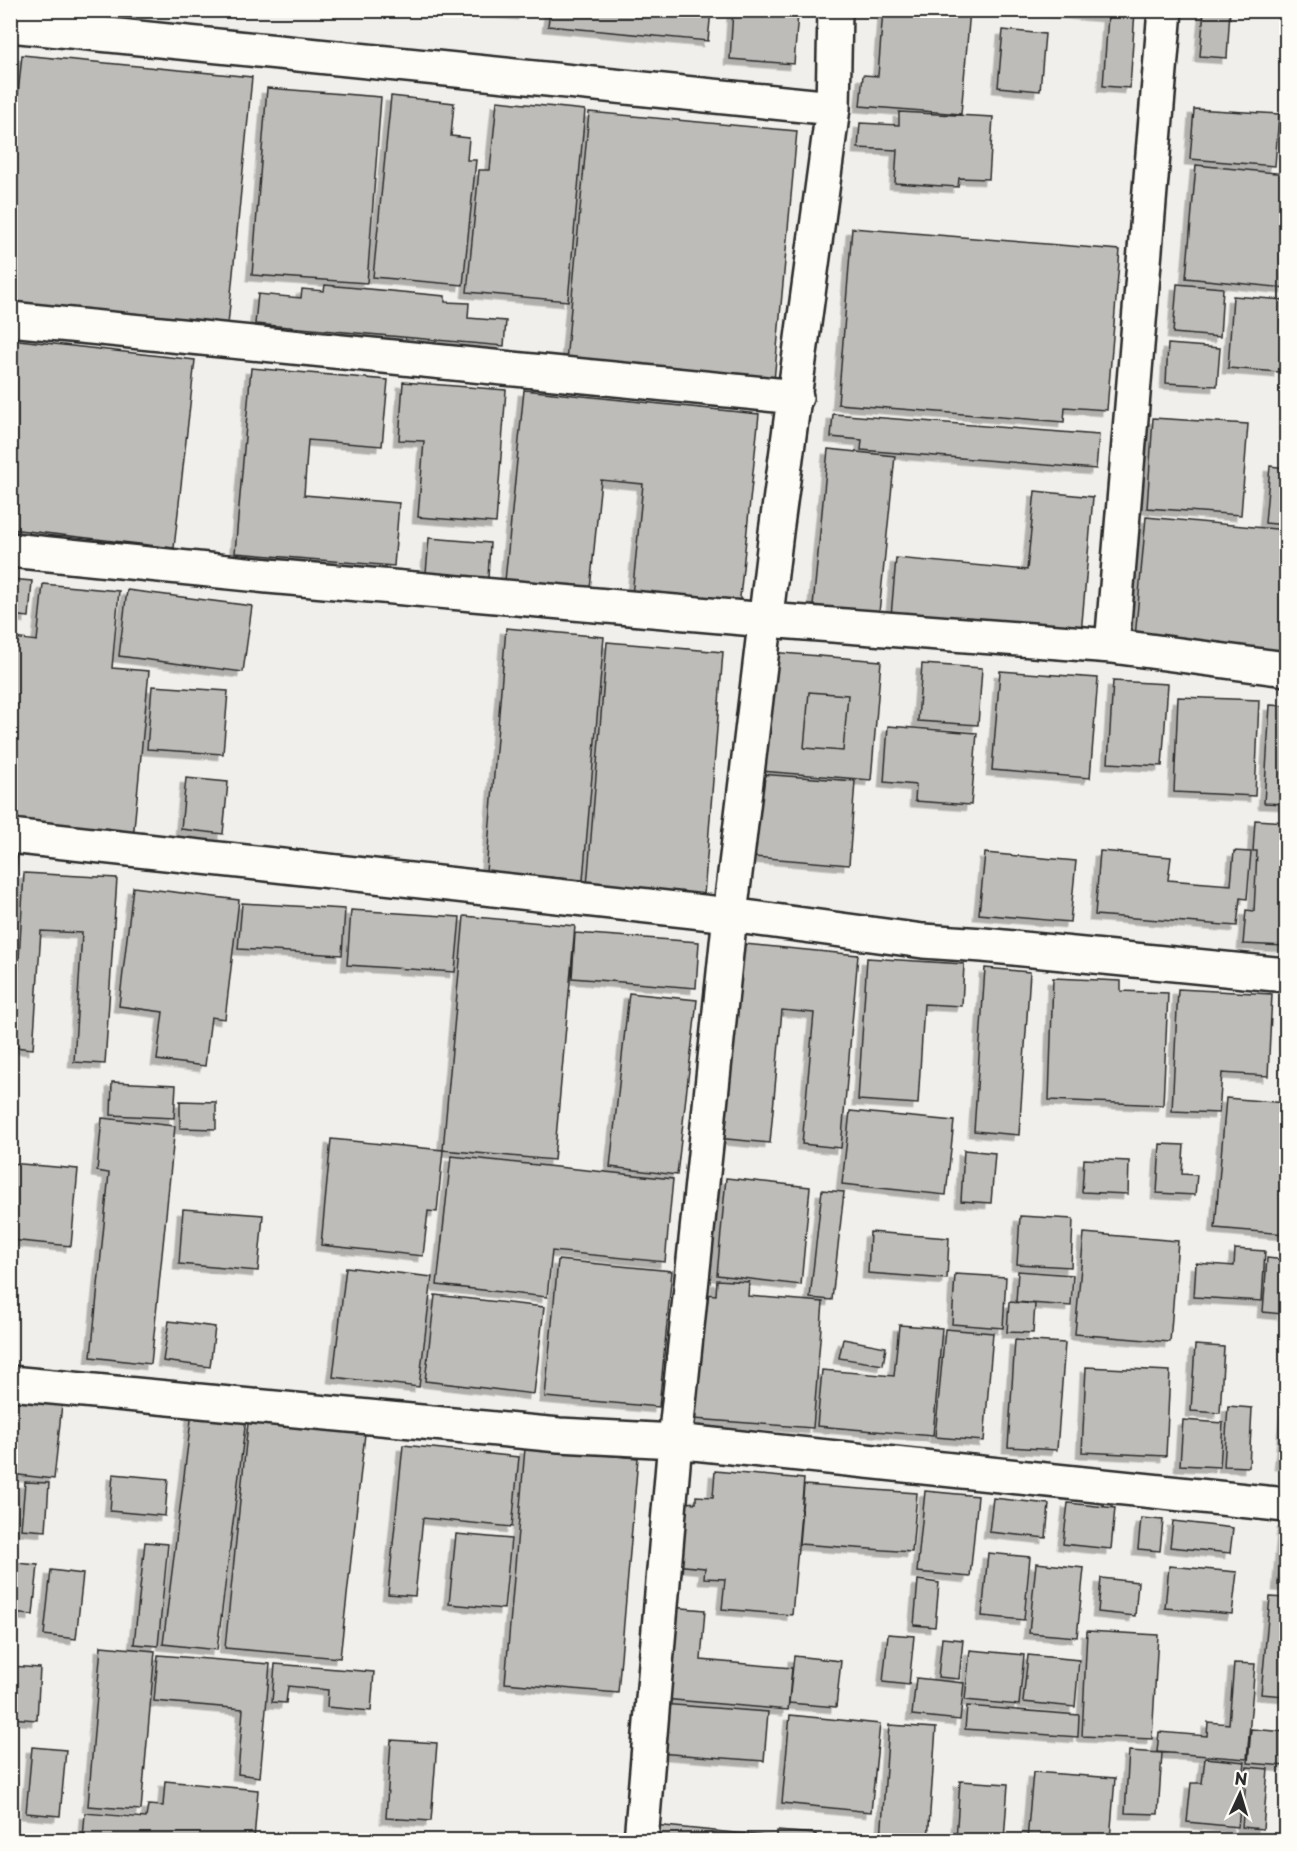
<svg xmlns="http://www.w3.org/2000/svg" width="1297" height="1851" viewBox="0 0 1297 1851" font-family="'Playpen Sans',sans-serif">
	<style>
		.building { fill: #bdbcb8; stroke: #2b2b2b; stroke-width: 1.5; fill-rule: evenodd; filter: url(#shadow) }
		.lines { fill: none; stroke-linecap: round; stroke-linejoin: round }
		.minor-casing { stroke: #2b2b2b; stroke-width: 38 }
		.minor { stroke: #fdfcf7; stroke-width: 33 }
	</style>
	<defs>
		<filter id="shadow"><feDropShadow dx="-5.5" dy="5.5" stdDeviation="0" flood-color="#0004"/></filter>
	</defs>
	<rect width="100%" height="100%" fill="#f0efeb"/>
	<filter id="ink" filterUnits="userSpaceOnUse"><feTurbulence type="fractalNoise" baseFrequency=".0167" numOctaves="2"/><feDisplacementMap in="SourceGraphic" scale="12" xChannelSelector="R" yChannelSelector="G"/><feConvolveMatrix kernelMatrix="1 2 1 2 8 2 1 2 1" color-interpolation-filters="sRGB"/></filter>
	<g filter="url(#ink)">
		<path class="building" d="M470,10H523V14Z
			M550,10H711L708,41L548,26Z
			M733,10L798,13L794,64L730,59Z
			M883,10H970L961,114L860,106L863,75L878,76Z
			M1033,10H1135L1130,88L1103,86L1108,16Z
			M1204,10H1230L1227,58L1200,56Z
			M1003,30L1045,34L1040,91L998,87Z
			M22,55L252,77L228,325L10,304V174Z
			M267,88L381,97L367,283L252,275Z
			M391,96L454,103L451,136L469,138L467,160H476L463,285L373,277Z
			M497,101L585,110L568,301L467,292L479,170H490Z
			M1194,109L1279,114L1275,166L1190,159Z
			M589,112L797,131L774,381L566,362Z
			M899,112L993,117L989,179L959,178L958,187L895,183L897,150L858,148L860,123L899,125Z
			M1196,165L1286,174V288L1186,278Z
			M852,228L1120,250L1107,410L1065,407L1064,422L838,404Z
			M1177,284L1223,288L1220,337L1173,333Z
			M325,285L445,296V302L469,303L468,318L506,321L504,346L255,324L258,294L301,298L302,289L324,291Z
			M1233,296L1284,300L1279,372L1228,368Z
			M10,339L195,360L174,548L10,529Z
			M1168,344L1220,348L1217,386L1166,383Z
			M251,368L388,380L382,446L308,440L304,495L399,503L394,566L235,553Z
			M403,382L506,390L496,523L418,517L424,441L399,440Z
			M524,390L759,414L739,607L632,596L643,484L601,480L590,589L505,581Z
			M833,414L1099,435L1096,469L861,450L862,440L831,437Z
			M1153,418L1248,424L1241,515L1147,508Z
			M828,449L895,456L879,613L813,606Z
			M1270,466L1286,468V525L1265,523Z
			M1035,491L1093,497L1081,634L891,616L896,558L1027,570Z
			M1146,517L1286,530V652L1135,638Z
			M429,538L490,543L488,578L426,573Z
			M10,579L32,581L29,617L10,615Z
			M43,584L119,591L112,668L149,671L133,839L10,828V678L14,638L37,641Z
			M127,590L252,606L243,672L119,656Z
			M506,628L604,637L583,880L486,872Z
			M607,642L723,652L704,895L587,886Z
			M770,652L881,661L871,780L761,771ZM809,692L848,695L843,751L804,748Z
			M922,664L982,668L978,725L918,721Z
			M1000,671L1098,678L1090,778L992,770Z
			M1113,681L1168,684L1162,766L1108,763Z
			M152,686L228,691L223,754L147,749Z
			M809,692L848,695L843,751L804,748Z
			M1178,697L1259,700L1255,796L1174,792Z
			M1270,705L1286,706V804L1264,803Z
			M888,726L977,733L971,805L915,801L916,785L884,782Z
			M759,774L855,781L849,865L754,857Z
			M186,778L228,782L223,834L181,829Z
			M1255,820L1286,822V946L1243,944L1246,910L1254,911L1257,851H1253Z
			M10,850H18L10,929Z
			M1100,851L1171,857L1168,880L1231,885L1234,851L1251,852L1247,899L1240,898L1237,926L1095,915Z
			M985,853L1076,861L1070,922L979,914Z
			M24,873L117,878L105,1064L74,1062L82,933L41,931L33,1049L14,1047Z
			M133,887L239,900L225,1019L211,1017L205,1066L157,1060L163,1012L119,1006Z
			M242,903L345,909L342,955L238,949Z
			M351,910L460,917L455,972L347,965Z
			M464,916L575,926L554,1160L443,1150Z
			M575,933L699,942L696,988L572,978Z
			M734,943L858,955L841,1148L802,1144L814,1013L782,1010L770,1143L716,1138Z
			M867,958L964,964L962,1006L924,1004L918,1104L858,1100Z
			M985,968L1030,972L1019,1135L974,1131Z
			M1053,978L1121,981V991L1168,993L1163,1105L1049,1100Z
			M1178,989L1272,994L1268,1076L1222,1073L1219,1113L1172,1111Z
			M629,993L697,1000L677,1175L610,1167Z
			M112,1082L176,1085L174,1118L111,1115Z
			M1226,1098L1286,1103L1285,1234L1215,1228Z
			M180,1101L216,1102V1129L180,1128Z
			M850,1111L954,1121L946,1195L842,1184Z
			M102,1118L175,1126L151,1364L91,1357L109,1173L97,1171Z
			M331,1139L443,1150L437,1212L428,1211L423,1256L321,1245Z
			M1160,1144L1184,1145L1182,1174L1197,1175L1195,1195L1157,1193Z
			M964,1150L995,1153L991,1203L961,1201Z
			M451,1156L673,1179L665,1262L552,1251L547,1297L437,1285Z
			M1084,1159L1129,1161L1128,1194L1082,1192Z
			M10,1163L78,1169L71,1246L10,1240Z
			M726,1178L810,1187L801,1285L717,1275Z
			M822,1190L844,1192L832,1300L810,1298Z
			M183,1209L263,1215L258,1271L179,1264Z
			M1020,1216L1073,1219L1071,1267L1017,1264Z
			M870,1232L949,1238L947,1279L868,1273Z
			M1084,1233L1178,1241L1170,1342L1075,1334Z
			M1235,1249L1265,1251L1262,1301L1194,1297L1196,1263L1234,1266Z
			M1267,1258L1285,1260L1282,1314L1263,1312Z
			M558,1260L672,1271L659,1407L545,1397Z
			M346,1267L432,1277L419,1387L333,1377Z
			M1018,1271L1073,1275L1071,1306L1016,1302Z
			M955,1274L1006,1277L1003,1328L952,1324Z
			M717,1280L749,1282L748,1296L823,1302L813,1428L694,1419L704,1294L716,1295Z
			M435,1295L544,1307L534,1394L425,1381Z
			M1009,1302L1035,1304L1033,1333L1007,1332Z
			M169,1321L215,1327L210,1367L163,1361Z
			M899,1325L942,1328L933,1436L817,1426L822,1370L894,1376Z
			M945,1329L993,1333L984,1441L935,1437Z
			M843,1339L886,1347L883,1365L839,1358Z
			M1015,1340L1065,1343L1057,1450L1008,1447Z
			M1195,1345L1224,1347L1220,1413L1191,1411Z
			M1086,1367L1170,1371L1166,1456L1082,1452Z
			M10,1398L62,1404L54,1479L10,1474Z
			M1286,1398V1464H1280Z
			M1228,1406L1252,1408L1249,1467L1224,1466Z
			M192,1412L246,1419L217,1650L163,1644Z
			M1183,1420L1223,1423L1220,1467L1180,1465Z
			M248,1423L365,1434L340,1658L225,1648Z
			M403,1445L519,1457L512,1527L423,1518L415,1596L388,1594Z
			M525,1448L638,1458L618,1693L505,1683Z
			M715,1471L804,1479L792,1615L722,1609L725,1579L704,1578L705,1568L674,1565L680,1502L696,1503V1496L713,1497Z
			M113,1474L168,1479L165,1516L110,1511Z
			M25,1482L49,1483L46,1531L21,1529Z
			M804,1485L917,1493L912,1552L799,1544Z
			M925,1491L978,1496L970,1577L917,1572Z
			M993,1498L1049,1504L1046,1538L989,1532Z
			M1068,1503L1115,1508L1111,1549L1063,1544Z
			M1141,1518L1163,1520L1160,1551L1138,1549Z
			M1173,1521L1233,1528L1230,1553L1170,1547Z
			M1283,1523H1286V1586L1278,1585Z
			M456,1534L511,1539L504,1609L449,1604Z
			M145,1542L168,1544L158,1646L134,1644Z
			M988,1553L1030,1557L1024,1620L982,1616Z
			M16,1563L38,1565L33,1615L10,1613Z
			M1036,1563L1084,1568L1077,1637L1029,1633Z
			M1169,1566L1237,1572L1232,1614L1165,1608Z
			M51,1570L83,1574L76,1639L44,1635Z
			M1101,1578L1138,1582L1135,1616L1098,1612Z
			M918,1580L939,1583L935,1627L914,1625Z
			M1270,1597L1286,1598V1696L1261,1694Z
			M671,1607L705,1610L701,1660L792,1668L788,1710L663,1699Z
			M1087,1631L1158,1635L1152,1739L1082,1736Z
			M888,1634L914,1636L909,1685L883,1682Z
			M942,1638L963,1640L959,1679L938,1677Z
			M101,1646L155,1651L141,1810L88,1806Z
			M970,1650L1024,1655L1019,1705L965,1700Z
			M158,1655L270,1664L260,1777L238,1774L243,1709L154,1701Z
			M1028,1655L1079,1660L1075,1707L1023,1702Z
			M794,1656L841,1661L836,1707L789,1703Z
			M1234,1663L1255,1664L1247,1759L1157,1752L1159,1732L1207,1736L1208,1722L1229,1724Z
			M275,1664L374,1672L371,1711L327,1707L328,1690L288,1686L286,1703L272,1702Z
			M10,1666L40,1668L37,1720L10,1718Z
			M916,1678L964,1683L960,1720L912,1715Z
			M661,1704L768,1712L764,1761L658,1753Z
			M967,1706L1079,1715L1078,1737L965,1729Z
			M790,1715L880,1724L871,1812L782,1803Z
			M889,1725L936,1728L928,1840H881Z
			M1251,1729L1286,1732V1766L1248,1763Z
			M391,1740L437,1743L431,1821L386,1818Z
			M32,1747L66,1750L60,1816L26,1813Z
			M1129,1751L1162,1753L1158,1814L1125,1813Z
			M1205,1758L1245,1762L1238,1827L1187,1822L1191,1783H1202Z
			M1247,1767L1268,1769L1263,1829L1242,1827Z
			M1033,1772L1115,1778L1110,1840H1027Z
			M165,1781L258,1790L254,1840H83L85,1813L146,1818L148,1805L163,1806Z
			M960,1781L1008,1784L1004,1840H956Z
			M654,1825L775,1837V1840H653Z
			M777,1831L816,1834V1840H777Z
			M23,1836L70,1840H23Z"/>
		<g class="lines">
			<defs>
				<path id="minor" d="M10,25L833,108
					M10,319L796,397
					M10,550L268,576L766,620L1112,646L1286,669
					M1112,646L1165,10
					M10,836L730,915L923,941L983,945L1286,975
					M10,1383L559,1435L675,1441L1286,1505
					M641,1840L675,1441L730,915L776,532L833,108L835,10"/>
			</defs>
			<use href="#minor" class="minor-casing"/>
			<use href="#minor" class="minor"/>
		</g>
	</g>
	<rect width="1297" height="1851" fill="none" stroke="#fdfcf7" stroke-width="36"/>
	<rect x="18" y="18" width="1261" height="1815" fill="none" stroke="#2b2b2b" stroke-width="2" filter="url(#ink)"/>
	<g transform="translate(1240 1794) rotate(4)" stroke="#fdfcf7" stroke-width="4.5" paint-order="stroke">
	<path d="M0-4.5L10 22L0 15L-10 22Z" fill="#2b2b2b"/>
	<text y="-9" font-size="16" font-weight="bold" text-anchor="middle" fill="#2b2b2b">N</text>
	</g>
</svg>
